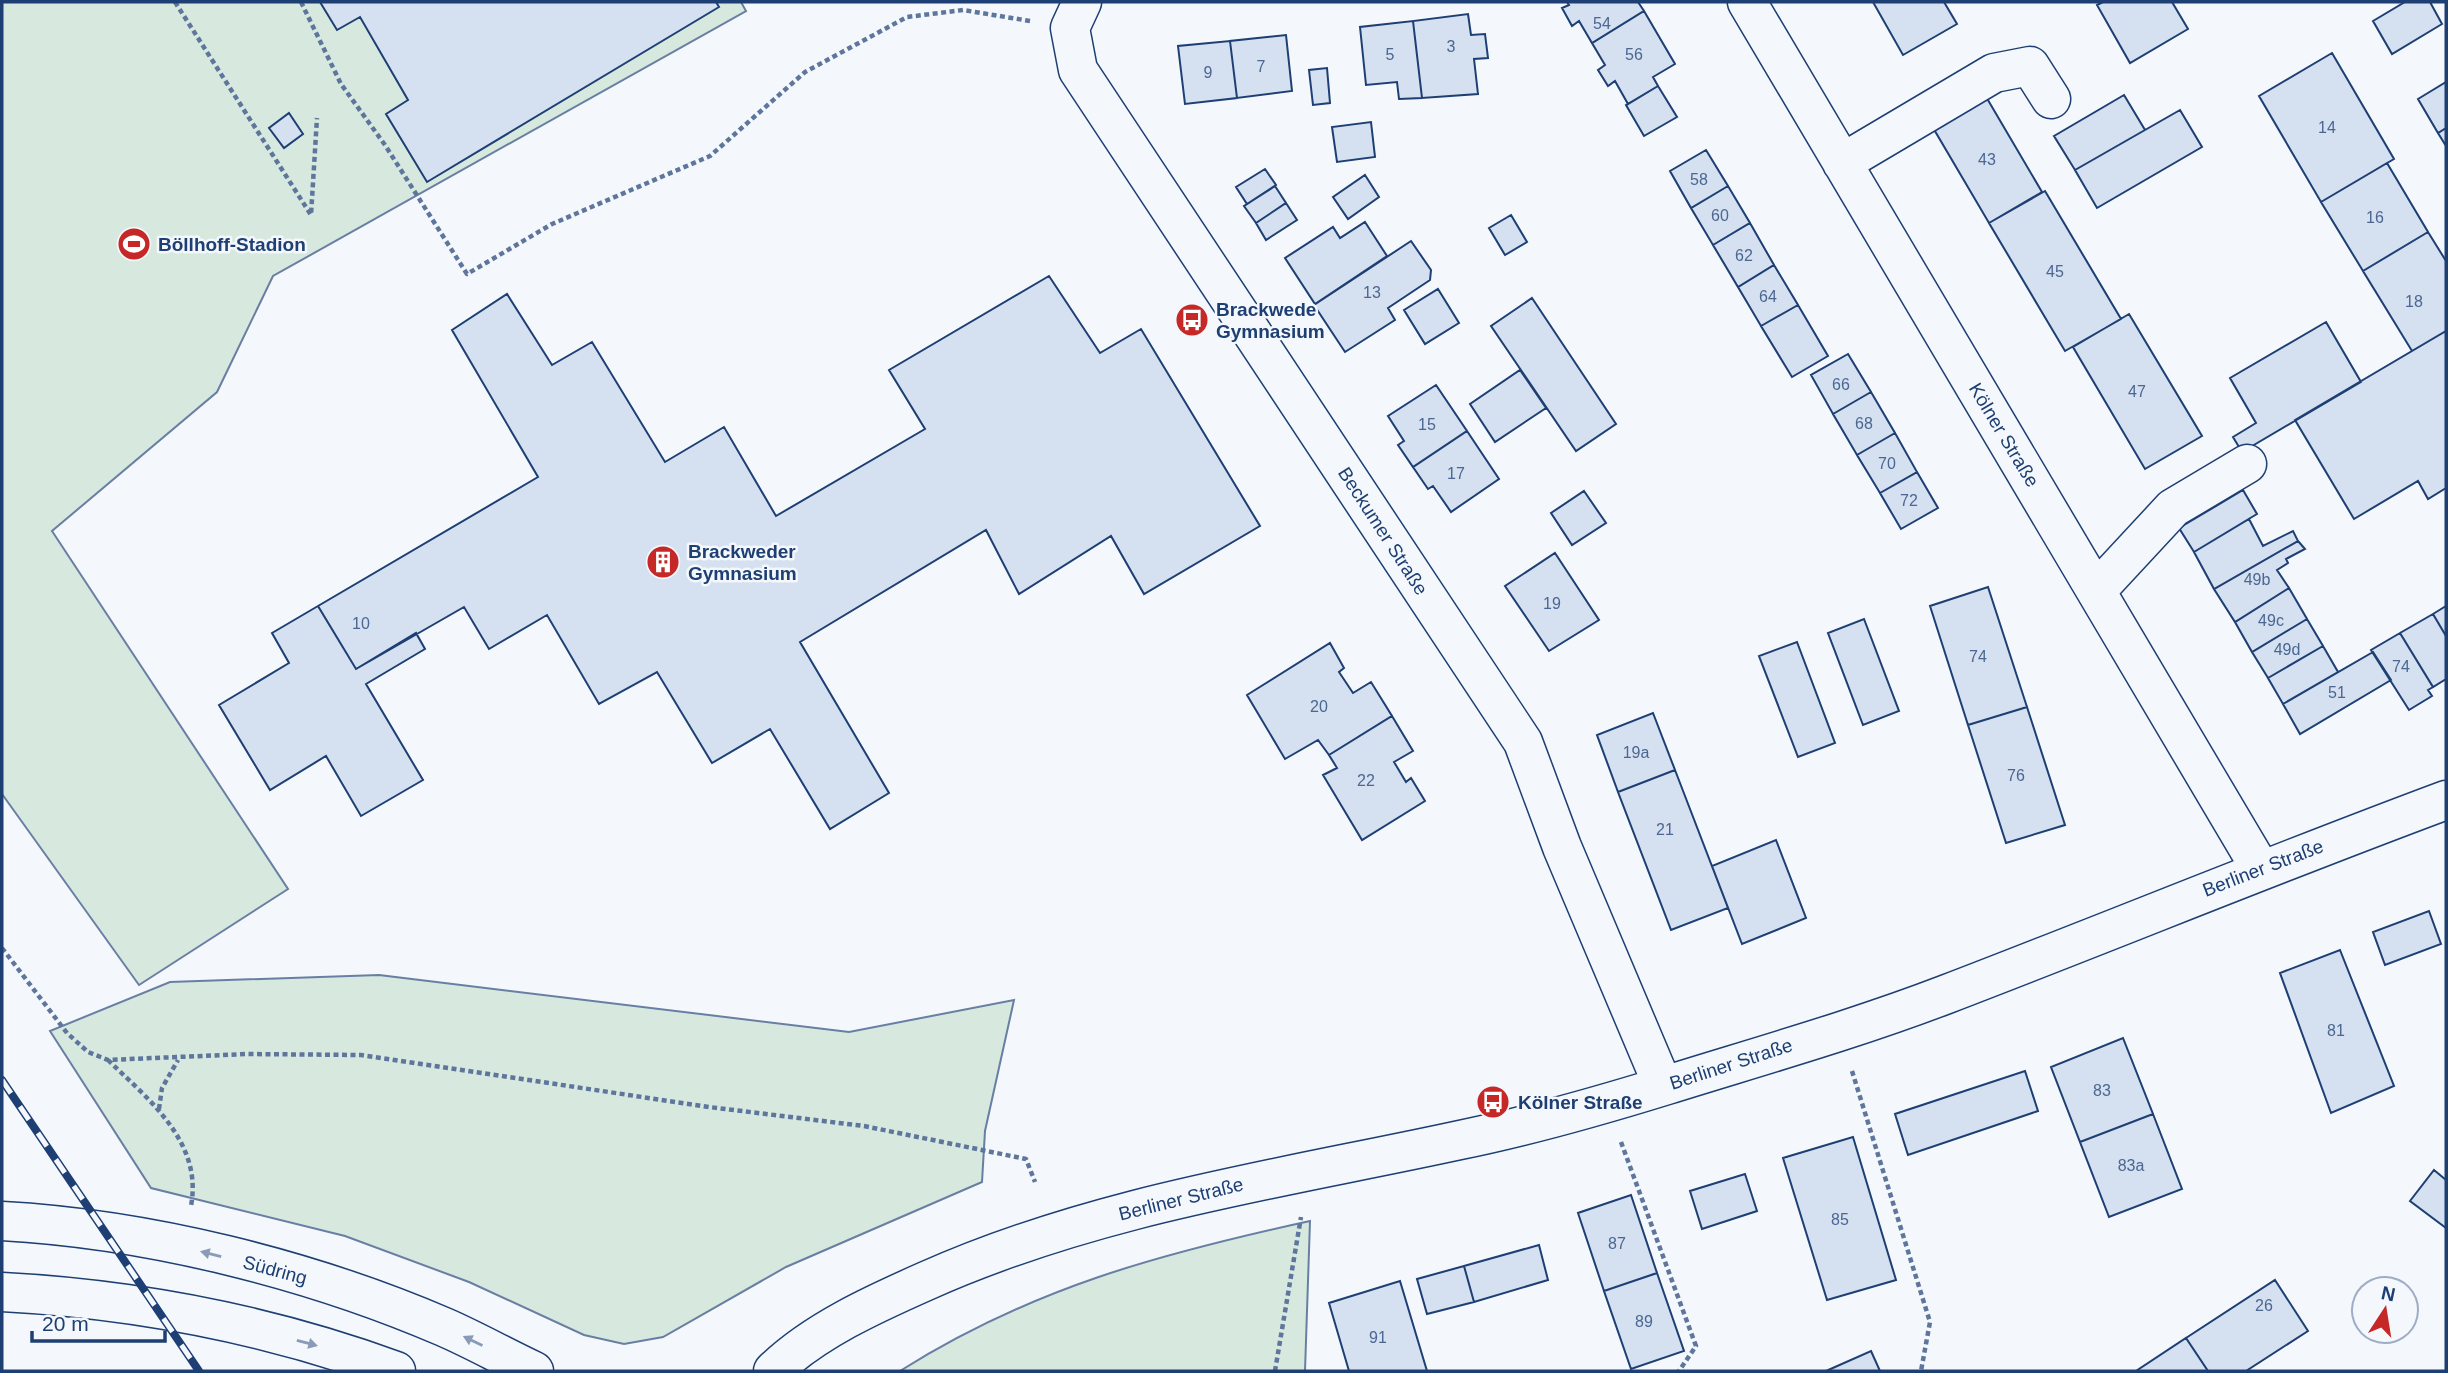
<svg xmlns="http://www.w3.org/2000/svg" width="2448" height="1373" viewBox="0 0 2448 1373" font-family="Helvetica,sans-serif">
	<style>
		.green { fill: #d7e8df; stroke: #687fa3; stroke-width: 2 }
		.building { fill: #d5e0f0; stroke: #1d3f73; stroke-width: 2 }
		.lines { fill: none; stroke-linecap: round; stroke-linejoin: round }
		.minor-casing { stroke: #1d3f73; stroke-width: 41 }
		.major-casing { stroke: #1d3f73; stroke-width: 41 }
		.path { stroke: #5e769c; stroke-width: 4.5; stroke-dasharray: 5 3.5; stroke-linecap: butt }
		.minor { stroke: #f4f7fb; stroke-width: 38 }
		.major { stroke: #f4f7fb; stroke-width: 38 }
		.rail-casing { stroke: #1d3f73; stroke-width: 8 }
		.rail { stroke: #f4f7fb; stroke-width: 5; stroke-dasharray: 16; stroke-linecap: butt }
		.oneway { fill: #889bb7 }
		.labels { text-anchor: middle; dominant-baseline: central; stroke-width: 5; stroke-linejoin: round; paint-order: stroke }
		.number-label { font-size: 16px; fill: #4b6792 }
		.poi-label { font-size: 19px; font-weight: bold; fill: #1d3f73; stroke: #f4f7fb; text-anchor: start }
		.street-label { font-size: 19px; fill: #1d3f73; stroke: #f4f7fb }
	</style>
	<rect width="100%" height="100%" fill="#f4f7fb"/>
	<path class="green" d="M2,2H741L746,11L273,276L217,392L52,531L288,889L139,985L2,794Z
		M379,975L849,1032L1014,1000L985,1131L982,1182L786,1267L663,1337L624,1344L584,1335L469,1282L345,1236L151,1188L50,1031L170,982Z
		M1310,1221L1305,1371H900C1032,1288 1159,1254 1310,1221Z"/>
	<path class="building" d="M320,2H716L719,7L427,182L386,114L408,100L360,17L337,30Z
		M1567,2H1638L1644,11L1592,43L1579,21L1572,26L1562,8L1569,5Z
		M1873,2H1944L1957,24L1903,55Z
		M2103,2H2172L2188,29L2130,63L2097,5Z
		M2405,2H2430L2442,24L2392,54L2373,21Z
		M1644,11L1675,64L1653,77L1658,86L1628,104L1615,81L1608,86L1598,70L1605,65L1592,43Z
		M1468,14L1471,35L1485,34L1488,58L1474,59L1478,94L1422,98L1413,21Z
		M1413,21L1422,98L1399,99L1397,82L1366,85L1360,27Z
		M1286,35L1292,91L1237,98L1230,41Z
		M1230,41L1237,98L1185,104L1178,46Z
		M2332,53L2394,159L2321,202L2259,96Z
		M1327,68L1330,103L1313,105L1309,70Z
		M2446,82V128L2438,133L2418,99Z
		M1658,86L1677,117L1644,136L1626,105Z
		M1985,95L2042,192L1989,223L1932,126Z
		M2124,95L2145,130L2075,170L2054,136Z
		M2180,110L2202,147L2097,208L2075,170Z
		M289,113L303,134L284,148L269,128Z
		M1371,122L1375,157L1337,162L1332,127Z
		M2446,128V146L2438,133Z
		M1706,150L1728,186L1691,208L1670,171Z
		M2387,163L2428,232L2363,271L2321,202Z
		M1265,169L1276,185L1247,204L1236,187Z
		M1365,175L1379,197L1348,219L1333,197Z
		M1275,186L1286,203L1256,223L1244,206Z
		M1728,186L1750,223L1713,245L1691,208Z
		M2045,191L2121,319L2065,351L1989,223Z
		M1286,203L1297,220L1266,240L1256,223Z
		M1511,215L1527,242L1505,255L1489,228Z
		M1365,222L1387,256L1315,304L1285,258L1333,227L1340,238Z
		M1750,223L1774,265L1738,287L1713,245Z
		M2428,232L2446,261V331L2412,351L2363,271Z
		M1411,241L1431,270L1430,280L1388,308L1395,320L1345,352L1314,305Z
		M1774,265L1798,305L1761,326L1738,287Z
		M1049,276L1100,353L1141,329L1260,526L1144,594L1111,536L1019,594L986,530L800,642L889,793L830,829L770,729L712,763L657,672L599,704L547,615L489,649L464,607L356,669L318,606L538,477L452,330L507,294L552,365L592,342L665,462L724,427L776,516L925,429L889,370Z
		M1438,289L1459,323L1425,344L1404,310Z
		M1532,298L1616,424L1576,451L1491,326Z
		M1798,305L1828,356L1792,377L1761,326Z
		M2129,314L2202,436L2145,469L2073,347Z
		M2326,322L2361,382L2242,452L2233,437L2256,423L2230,378Z
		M2446,331V488L2428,499L2418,481L2354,519L2295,420Z
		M1848,354L1871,392L1833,414L1811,375Z
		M1520,370L1546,408L1495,442L1470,404Z
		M1436,385L1467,431L1413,467L1398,445L1404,441L1388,416Z
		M1871,392L1895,433L1857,455L1833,414Z
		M1467,431L1499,479L1451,512L1433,486L1428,489L1413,467Z
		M1895,433L1917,472L1880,493L1857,455Z
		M1917,472L1938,508L1901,529L1880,493Z
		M2243,490L2257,514L2194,552L2179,528Z
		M1584,491L1606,523L1572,545L1551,513Z
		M2249,519L2263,546L2293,531L2298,541L2214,589L2194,552Z
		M2298,541L2305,549L2286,559L2288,563L2277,570L2289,588L2235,622L2214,589Z
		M1555,553L1599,620L1549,651L1505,586Z
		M1988,587L2027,707L1968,725L1930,606Z
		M2289,588L2307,619L2252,652L2235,622Z
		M318,606L356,669L416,633L425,649L366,684L423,780L361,816L326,756L270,790L219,705L289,663L272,633Z
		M2446,606V636L2433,614Z
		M2433,614L2446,636V679L2433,687L2400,633Z
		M1864,619L1899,711L1863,725L1828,633Z
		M2307,619L2323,646L2268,678L2252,652Z
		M2400,633L2433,687L2428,690L2432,696L2409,710L2371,650Z
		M1797,642L1835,743L1798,757L1759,656Z
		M1330,643L1344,668L1339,672L1353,693L1371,682L1392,716L1329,755L1318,740L1285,759L1247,695Z
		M2323,646L2338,672L2283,704L2268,678Z
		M2373,652L2391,680L2300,734L2283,704Z
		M2027,707L2065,825L2006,843L1968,725Z
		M1653,713L1675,770L1618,792L1597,735Z
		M1392,716L1413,751L1394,762L1406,782L1411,778L1425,801L1362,840L1323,775L1337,768L1329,755Z
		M1675,770L1728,908L1671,930L1618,792Z
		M1776,840L1806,918L1742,944L1712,866Z
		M2429,911L2441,944L2385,965L2373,932Z
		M2340,950L2394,1086L2331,1113L2280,973Z
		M2123,1038L2153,1114L2080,1142L2051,1067Z
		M2025,1071L2038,1111L1908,1155L1895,1114Z
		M2153,1114L2182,1189L2109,1217L2080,1142Z
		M1853,1137L1896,1280L1827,1300L1783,1158Z
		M2434,1170L2446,1180V1228L2410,1201Z
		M1745,1174L1757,1211L1702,1229L1690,1191Z
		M1631,1195L1657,1273L1604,1291L1578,1213Z
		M1539,1245L1548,1280L1474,1302L1464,1266Z
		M1464,1266L1474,1302L1427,1314L1417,1279Z
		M1657,1273L1684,1351L1631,1369L1604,1291Z
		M2275,1280L2308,1331L2246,1371H2208L2186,1338Z
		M1400,1281L1427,1371H1349L1329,1303Z
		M2186,1338L2208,1371H2136Z
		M1871,1351L1880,1371H1826Z"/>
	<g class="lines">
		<defs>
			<path id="minor" d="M1082,2L1070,28L1078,70L1523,742L1562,847L1663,1086
				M1747,2L2260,868
				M1842,163L1994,73L2030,66L2051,99
				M2096,591L2173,508L2247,464
				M773,1371C814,1331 874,1304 926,1281C1096,1205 1280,1179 1460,1140C1529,1126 1599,1106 1667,1085C1760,1056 1856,1029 1947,994C2114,930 2279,862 2446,800"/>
			<path id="major" d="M2,1221C148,1229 309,1269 444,1327C474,1340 504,1357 534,1371
				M2,1292C135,1299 270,1325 396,1371"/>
		</defs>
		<use href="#minor" class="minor-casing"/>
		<use href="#major" class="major-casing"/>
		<path class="path" d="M175,2L311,215L317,118
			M301,2L341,84L385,145L467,274L552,224L710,156L805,72L907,17L963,10L1030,21
			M2,948L67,1033L88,1052L108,1060L247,1054L361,1055L709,1107L864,1126L1026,1159L1035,1182
			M108,1060C149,1100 203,1142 191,1206
			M1852,1071L1930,1322L1921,1371
			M159,1109L162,1088L178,1060
			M1621,1142L1696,1346L1679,1371
			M1275,1371L1301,1217"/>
		<use href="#minor" class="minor"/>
		<use href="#major" class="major"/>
		<defs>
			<path id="rail" d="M2,1080L199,1371"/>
		</defs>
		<use href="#rail" class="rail-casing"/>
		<use href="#rail" class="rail"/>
	</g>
	<defs><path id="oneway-solid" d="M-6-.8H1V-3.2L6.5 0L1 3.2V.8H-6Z" transform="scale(1.75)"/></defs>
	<g class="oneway">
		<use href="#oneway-solid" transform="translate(211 1254) rotate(-166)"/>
		<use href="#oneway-solid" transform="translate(473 1341) rotate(-154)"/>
		<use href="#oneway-solid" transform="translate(307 1343) rotate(15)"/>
	</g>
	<defs>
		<symbol id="stadium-disc" viewBox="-11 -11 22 22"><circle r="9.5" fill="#c62828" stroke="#f4f7fb"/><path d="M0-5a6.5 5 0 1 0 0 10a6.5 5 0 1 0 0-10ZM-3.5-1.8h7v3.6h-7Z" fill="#fff"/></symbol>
		<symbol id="bus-disc" viewBox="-11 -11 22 22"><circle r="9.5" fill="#c62828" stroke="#f4f7fb"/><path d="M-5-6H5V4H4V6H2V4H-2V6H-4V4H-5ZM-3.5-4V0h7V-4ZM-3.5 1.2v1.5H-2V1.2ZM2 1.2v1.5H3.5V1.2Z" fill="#fff"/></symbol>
		<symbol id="building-disc" viewBox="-11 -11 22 22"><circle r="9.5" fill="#c62828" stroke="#f4f7fb"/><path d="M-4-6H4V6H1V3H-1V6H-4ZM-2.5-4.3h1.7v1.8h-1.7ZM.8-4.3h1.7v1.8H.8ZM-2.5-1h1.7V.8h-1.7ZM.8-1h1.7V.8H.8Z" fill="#fff"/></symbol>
	</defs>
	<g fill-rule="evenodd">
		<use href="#stadium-disc" x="115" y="225" width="38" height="38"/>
		<use href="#bus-disc" x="1173" y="301" width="38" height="38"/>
		<use href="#building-disc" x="644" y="543" width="38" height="38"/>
		<use href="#bus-disc" x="1474" y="1083" width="38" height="38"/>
	</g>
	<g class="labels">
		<g class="number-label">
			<text x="1602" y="23">54</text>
			<text x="1451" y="46">3</text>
			<text x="1390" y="54">5</text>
			<text x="1634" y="54">56</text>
			<text x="1261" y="66">7</text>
			<text x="1208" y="72">9</text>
			<text x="2327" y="127">14</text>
			<text x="1987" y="159">43</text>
			<text x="1699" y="179">58</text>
			<text x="1720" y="215">60</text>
			<text x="2375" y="217">16</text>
			<text x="1744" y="255">62</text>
			<text x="2055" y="271">45</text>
			<text x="1372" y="292">13</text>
			<text x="1768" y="296">64</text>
			<text x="2414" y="301">18</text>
			<text x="1841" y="384">66</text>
			<text x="2137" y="391">47</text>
			<text x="1864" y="423">68</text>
			<text x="1427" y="424">15</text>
			<text x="1887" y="463">70</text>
			<text x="1456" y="473">17</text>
			<text x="1909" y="500">72</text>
			<text x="2257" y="579">49b</text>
			<text x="1552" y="603">19</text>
			<text x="2271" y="620">49c</text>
			<text x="361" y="623">10</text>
			<text x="2287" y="649">49d</text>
			<text x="1978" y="656">74</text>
			<text x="2401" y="666">74</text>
			<text x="2337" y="692">51</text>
			<text x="1319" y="706">20</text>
			<text x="1636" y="752">19a</text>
			<text x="2016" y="775">76</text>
			<text x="1366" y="780">22</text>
			<text x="1665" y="829">21</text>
			<text x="2336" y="1030">81</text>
			<text x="2102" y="1090">83</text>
			<text x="2131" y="1165">83a</text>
			<text x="1840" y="1219">85</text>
			<text x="1617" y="1243">87</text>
			<text x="2264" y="1305">26</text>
			<text x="1644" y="1321">89</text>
			<text x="1378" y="1337">91</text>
		</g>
		<g class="poi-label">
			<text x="158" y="244">Böllhoff-Stadion</text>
			<text x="1216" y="309">Brackwede<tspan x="1216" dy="22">Gymnasium</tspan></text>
			<text x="688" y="551">Brackweder<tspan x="688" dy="22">Gymnasium</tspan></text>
			<text x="1518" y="1102">Kölner Straße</text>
		</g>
		<g class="street-label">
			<text transform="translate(2004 435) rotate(59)">Kölner Straße</text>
			<text transform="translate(1383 531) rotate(57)">Beckumer Straße</text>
			<text transform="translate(2263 868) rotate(-21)">Berliner Straße</text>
			<text transform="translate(1731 1064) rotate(-18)">Berliner Straße</text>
			<text transform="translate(1181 1199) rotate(-14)">Berliner Straße</text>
			<text transform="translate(275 1270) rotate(15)">Südring</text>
		</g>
	</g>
	<rect width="2448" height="1373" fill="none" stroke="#1d3f73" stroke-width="7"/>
	<g transform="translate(2385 1310) rotate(12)"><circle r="33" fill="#f4f7fb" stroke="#9eadc5" stroke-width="2"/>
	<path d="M0-5L12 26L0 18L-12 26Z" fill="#c62828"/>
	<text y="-10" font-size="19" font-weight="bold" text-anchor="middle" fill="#1d3f73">N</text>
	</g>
	<path d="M32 1331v10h133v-10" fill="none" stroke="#1d3f73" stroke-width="3.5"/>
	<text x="42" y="1331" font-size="21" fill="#1d3f73" stroke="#f4f7fb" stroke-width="5" paint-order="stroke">20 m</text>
</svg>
